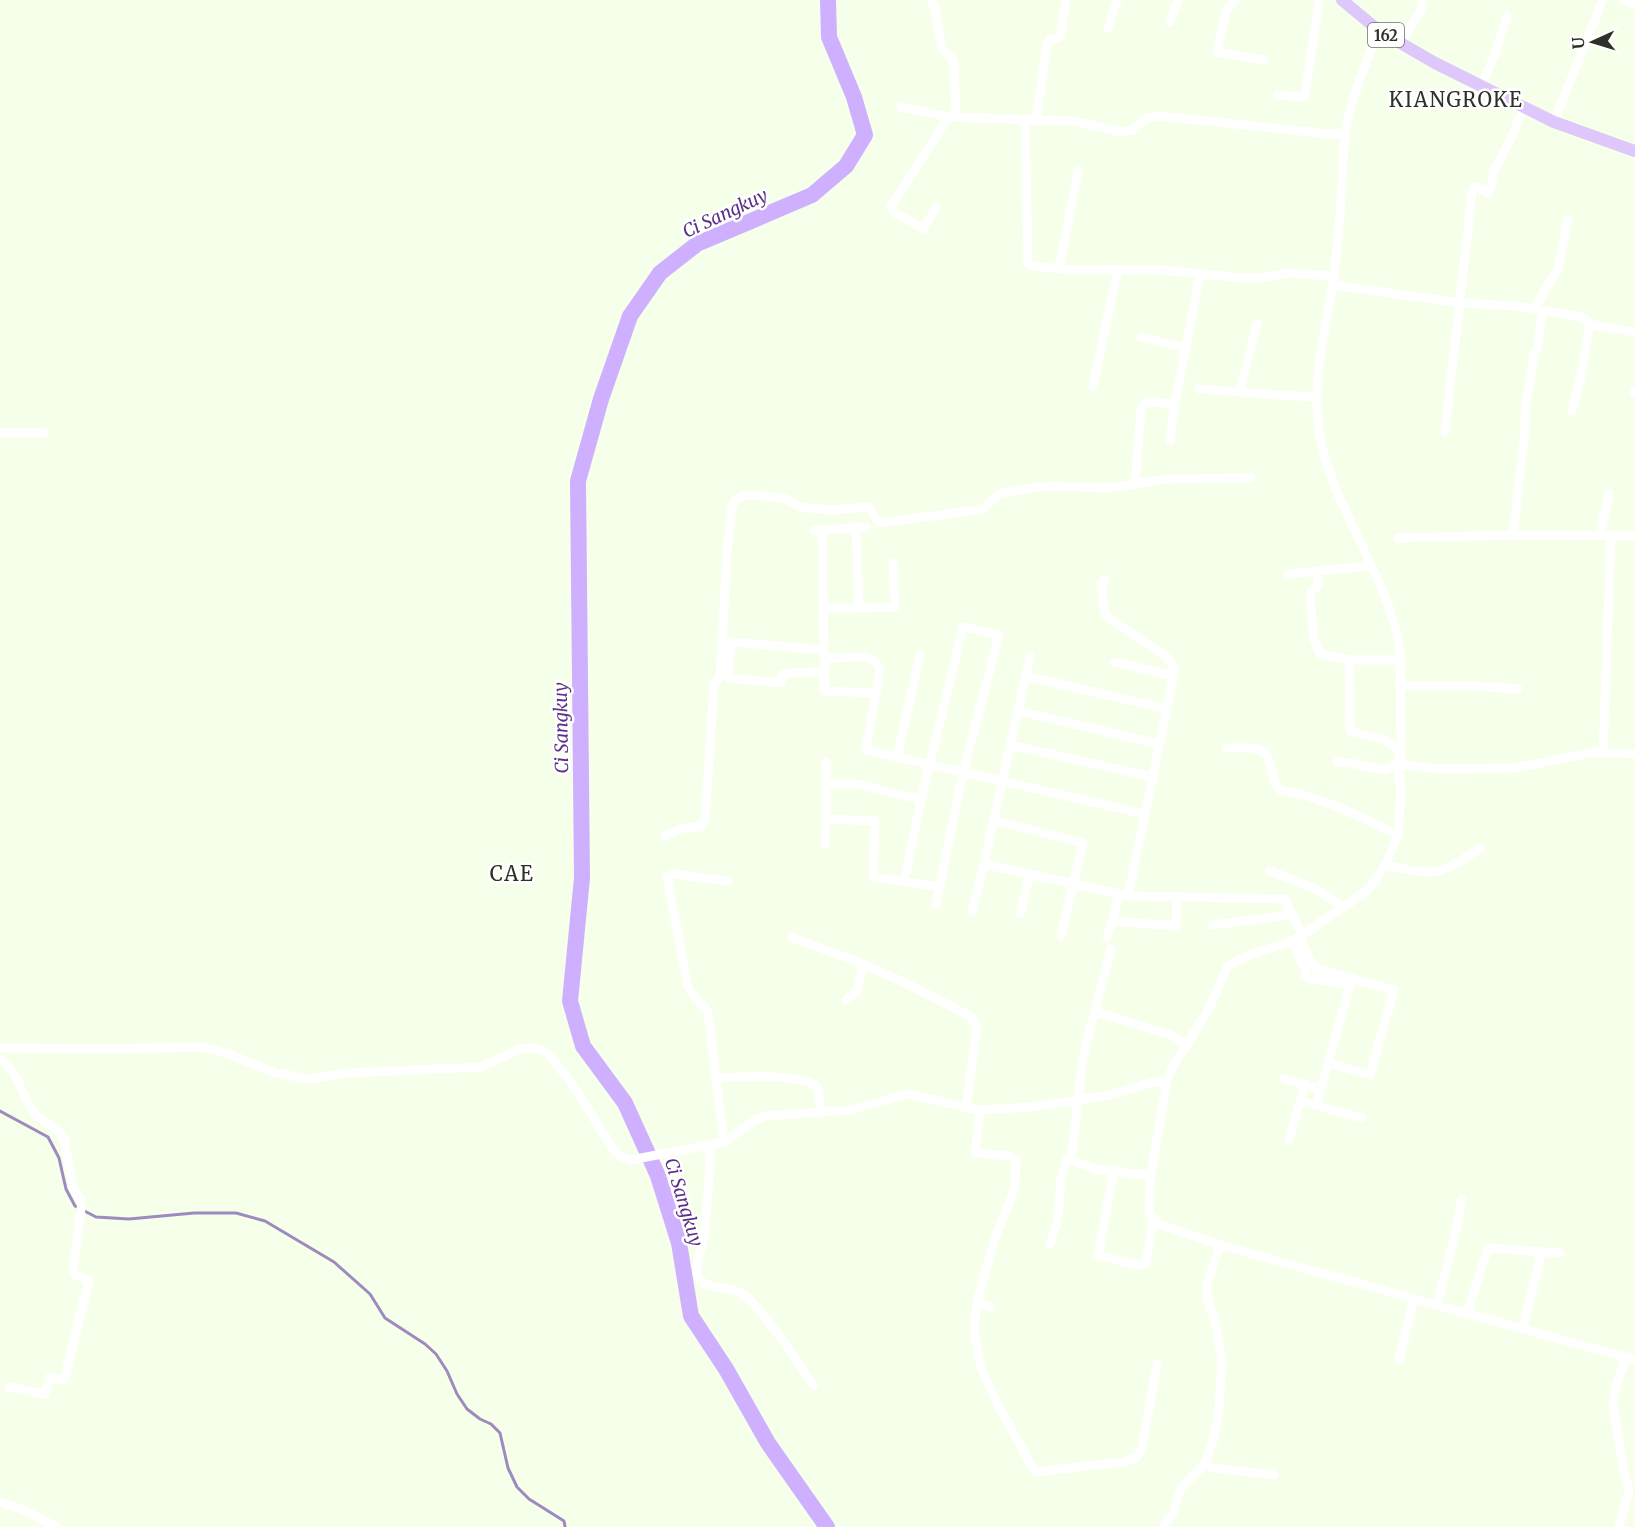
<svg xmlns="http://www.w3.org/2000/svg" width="1635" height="1527" viewBox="0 0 1635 1527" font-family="Merriweather,serif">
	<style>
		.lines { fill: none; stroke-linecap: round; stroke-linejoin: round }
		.stream { stroke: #9f8abf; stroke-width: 3 }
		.river { stroke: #cfb0ff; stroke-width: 16 }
		.minor { stroke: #fff; stroke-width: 9 }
		.major { stroke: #ddc7fb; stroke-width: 12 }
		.labels { text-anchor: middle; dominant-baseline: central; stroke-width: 5; stroke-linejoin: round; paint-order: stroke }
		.shield { fill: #fff; stroke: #6d6f69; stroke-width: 1.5 }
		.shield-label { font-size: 15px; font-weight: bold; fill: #2e3129 }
		.water-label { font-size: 18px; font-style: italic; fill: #5a3089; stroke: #fff }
		.quarter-label { font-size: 20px; letter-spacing: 1.5px; fill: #2e3129; stroke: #fff }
	</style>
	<rect width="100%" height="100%" fill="#f6ffe9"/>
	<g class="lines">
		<path class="stream" d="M0,1111L48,1137L59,1158L66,1189L75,1206L96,1217L129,1219L194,1213H236L265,1221L334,1262L370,1294L385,1318L425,1344L436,1354L447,1371L457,1394L467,1409L480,1419L491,1424L500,1433L508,1468L517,1487L529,1499L564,1521L565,1527"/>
		<path class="river" d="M827,1527L768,1443L726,1369L691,1316L679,1243L658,1176L625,1103L583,1046L570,1001L582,878L578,481L601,399L630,316L660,273L697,244L812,195L846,166L865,135L854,97L829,37L828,0"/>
		<path class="minor" d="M931,0L935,8L942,49L954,61L956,117
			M1235,0L1226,11L1217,52L1264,60
			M1623,0L1635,5
			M1170,22L1178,0
			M1108,28L1117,0
			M1378,30C1367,63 1350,100 1345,134C1343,151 1343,168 1342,184C1340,215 1338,245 1334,275C1326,330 1309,385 1321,442C1337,515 1388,576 1400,650L1401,753L1398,764L1401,791L1398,835L1385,865L1374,883L1364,893L1302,935L1290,942L1247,956L1227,967L1208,1011L1174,1064L1167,1082L1151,1174L1149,1206L1150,1214L1160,1225L1220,1245L1635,1360
			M1401,43L1421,10L1423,0
			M1481,86L1495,55L1507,16
			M1278,95L1300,97L1305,96L1319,0
			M901,107L950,117L1074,121L1121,132L1133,130L1145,119L1159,116L1330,134L1345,133
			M1025,118L1028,263L1030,266L1074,270H1161L1243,278H1260L1287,273L1334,276
			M1036,119L1047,45L1050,40L1060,37L1066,0
			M1554,122L1603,0
			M936,207L924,229L895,213L891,207L947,119L950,117
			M1059,269L1078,171
			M1332,285L1459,303L1515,306L1558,313L1580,317L1594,325L1635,332
			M1533,310L1558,269L1568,219
			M1257,324L1241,387L1245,393L1317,397
			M1141,337L1186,348
			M1093,386L1118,269
			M1199,389L1244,392
			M1634,394L1635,390
			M1572,411L1581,376L1590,322
			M1445,432L1472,193L1474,188L1477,187L1488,193L1492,185L1493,172L1510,141L1524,107
			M0,433H44
			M1170,441L1175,404L1200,274
			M1135,484L1166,479L1251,478
			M814,530H822L824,656
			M822,530L866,527
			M1600,534L1609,494
			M1513,535L1525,431V412L1534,354L1538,347L1542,311
			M1398,538L1513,535L1635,536
			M1317,571L1318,586L1310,593L1314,641L1320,654L1349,660L1350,731L1386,740L1401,753
			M1288,574L1371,566
			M1105,579L1101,584L1105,614L1113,621L1167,657L1175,669L1128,896L1285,899L1302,935
			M824,608H859L856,528
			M859,608L895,607L893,563
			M1349,660H1400
			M1114,662L1174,676
			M824,672L789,673L782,675L781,683L728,678L731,642L824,650
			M1025,676L1167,709
			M1400,686H1476L1518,689
			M876,693L824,691L825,658L866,657L875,661L880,669L866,750L1145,814
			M1018,711L1159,744
			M1010,745L1153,777
			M1227,748C1237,748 1248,747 1258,749C1274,752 1269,780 1280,790C1323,797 1359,816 1398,835
			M1603,752L1611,535
			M897,757L920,655
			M1337,762L1351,763L1383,770L1398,764L1437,769L1515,768L1594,752L1635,754
			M826,784H858L921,800L963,627L999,635L963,773L936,904
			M826,819V762
			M993,820L1083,843L1061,936
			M665,836L683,828L700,827L705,819L714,685L720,676L727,552L732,507L736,499L745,495L765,496L786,499L801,507L832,510L869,507L878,522L881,523L983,509L999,494L1038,487L1056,486L1105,488L1135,484L1141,409L1145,403L1151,402L1175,404
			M825,844L826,819L875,821L873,877L939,887
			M984,864L1030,656
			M1385,865C1433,875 1438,878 1480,848
			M1270,871L1316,889L1344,907
			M906,873L921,800
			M972,912L984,864L1128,896
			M1020,914L1030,874
			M1112,921L1119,894
			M1212,925L1291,915
			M791,937L863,964
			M1107,937L1112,921L1176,926L1177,897
			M1299,937L1313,965
			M1292,941L1305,969
			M1318,969L1316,977L1311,979L1305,976L1307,967L1313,965L1318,969L1394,990L1370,1075L1328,1063
			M1314,979L1350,985
			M846,1000L857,991L863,964L901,981L970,1016L977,1026L966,1108
			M1096,1012L1171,1035L1187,1046
			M0,1048L110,1049L203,1047L228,1054L276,1073L308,1079L348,1073L481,1067L520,1049L535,1048L548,1054L570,1081L612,1147L620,1156L631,1160L724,1142L757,1119L766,1116L850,1110L908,1094L977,1110L1032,1107L1110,1095L1154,1082H1167
			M0,1059C18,1070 21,1095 33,1111C41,1123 58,1126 64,1139L73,1188L82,1201L73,1272L77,1276L89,1280L64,1380L50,1377L45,1394L9,1387
			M716,1078C748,1077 782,1073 814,1084L818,1091L822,1112
			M1284,1079L1321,1089
			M1300,1101L1362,1118
			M1316,1105L1352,978
			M980,1110L975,1153L1010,1156L1016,1160L1015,1187L995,1238L977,1302L991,1307
			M1289,1140L1305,1084
			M724,1142L708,1012C701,1003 694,997 688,987L667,877L673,874L728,881
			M710,1146C710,1176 707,1207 704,1237C703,1250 695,1260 697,1273C702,1294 730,1283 744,1295C768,1315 795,1359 814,1386
			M1071,1160L1083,1057L1111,949
			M1114,1170L1098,1255L1139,1266L1146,1264L1153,1219
			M1050,1244L1058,1219L1061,1178L1067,1159L1098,1170H1114L1133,1174H1151
			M977,1302L974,1332L981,1368L997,1403L1035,1472L1124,1462L1137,1457L1142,1447L1157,1364
			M1437,1305L1454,1239L1462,1199
			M1467,1313L1488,1248L1560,1253
			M1523,1328L1542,1251
			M1399,1360L1414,1299
			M1205,1464L1213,1468L1274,1475
			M0,1502L24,1510L56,1527
			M1163,1527L1173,1513L1181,1488L1205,1464L1215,1434L1219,1408L1222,1361L1216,1325L1207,1297V1284L1220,1245
			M1619,1527L1629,1490L1624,1473L1613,1404L1616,1386L1626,1358"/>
		<path class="major" d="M1342,0L1378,30L1435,63L1554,122L1635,151"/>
	</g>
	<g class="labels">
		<rect class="shield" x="1368" y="23" width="36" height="24" rx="4.5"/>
		<g class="shield-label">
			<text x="1386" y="35">162</text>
		</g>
		<g class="water-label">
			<text transform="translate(725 213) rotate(-25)">Ci Sangkuy</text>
			<text transform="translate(561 728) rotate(-91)">Ci Sangkuy</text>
			<text transform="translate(684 1202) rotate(73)">Ci Sangkuy</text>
		</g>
		<g class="quarter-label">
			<text x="1456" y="99">KIANGROKE</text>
			<text x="512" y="873">CAE</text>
		</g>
	</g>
	<g transform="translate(1593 42) rotate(266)" stroke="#ffffff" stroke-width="4.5" paint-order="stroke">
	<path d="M0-4.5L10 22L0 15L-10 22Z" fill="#2e3129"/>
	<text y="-9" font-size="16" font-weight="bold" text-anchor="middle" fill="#2e3129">U</text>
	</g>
</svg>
